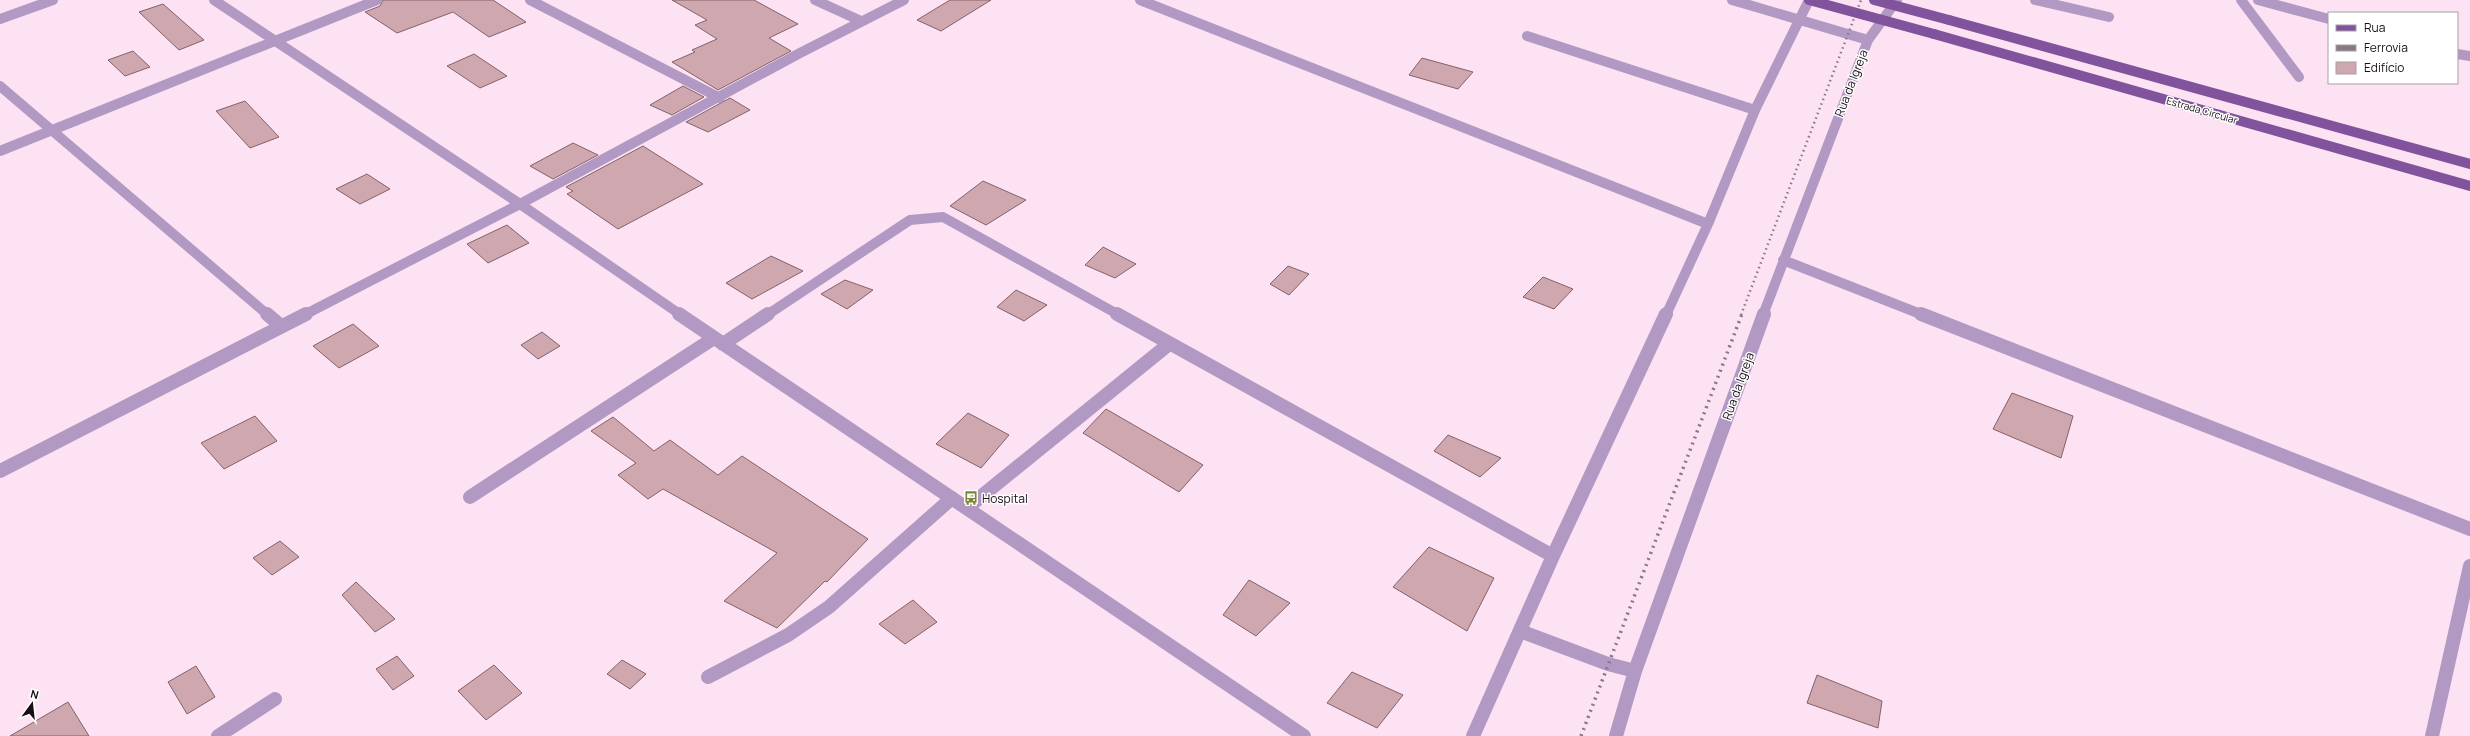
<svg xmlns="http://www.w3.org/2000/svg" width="2470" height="736" viewBox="0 0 2470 736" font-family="Manrope,sans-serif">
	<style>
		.building { fill: #cfa7af; stroke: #856168 }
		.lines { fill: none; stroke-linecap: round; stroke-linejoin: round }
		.minor-far1 { stroke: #b299c3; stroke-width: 10 }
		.minor { stroke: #b299c3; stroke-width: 14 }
		.primary { stroke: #81539d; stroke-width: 10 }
		.rail-far1 { stroke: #8b7885; stroke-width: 2.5; stroke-dasharray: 1.5 3.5; stroke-linecap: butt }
		.rail { stroke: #8b7885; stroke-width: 3.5; stroke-dasharray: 2 4.5; stroke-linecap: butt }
		.primary-bridge { stroke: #81539d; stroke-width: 10 }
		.labels { text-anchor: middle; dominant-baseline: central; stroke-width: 3; stroke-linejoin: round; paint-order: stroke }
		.far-street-label { font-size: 10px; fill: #190e16; stroke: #fff }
		.street-label { font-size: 12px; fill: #190e16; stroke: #fff }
		.poi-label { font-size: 12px; fill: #190e16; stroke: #fff; text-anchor: start }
	</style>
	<rect width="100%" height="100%" fill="#fde2f4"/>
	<path class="building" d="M383,0H493L526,22L489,37L453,12L397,33L365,12L380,6Z
		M672,0H754L798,24L769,38L791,51L718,90L672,62L695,52L692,50L717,39L695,25L707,20Z
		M950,0H991L941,31L917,20Z
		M163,4L204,40L179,50L139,12Z
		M133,51L150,67L125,76L108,60Z
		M474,54L507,76L480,88L447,66Z
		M1422,58L1473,72L1458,89L1409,75Z
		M683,86L704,97L672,115L650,105Z
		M730,98L750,110L708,132L686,122Z
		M245,101L279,137L250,148L216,111Z
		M573,143L598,155L553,179L530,166Z
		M643,146L703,184L618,229L567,194L573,191L566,187Z
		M367,174L390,189L360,204L336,189Z
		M983,181L1026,200L986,225L950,206Z
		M507,225L529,243L488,263L467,244Z
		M1103,247L1136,264L1115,278L1085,265Z
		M771,256L803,271L752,299L726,283Z
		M1288,266L1309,274L1289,295L1270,284Z
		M1543,277L1573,289L1554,309L1523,297Z
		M845,280L873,290L847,309L821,294Z
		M1016,290L1047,305L1024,321L997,307Z
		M353,324L379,346L339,368L313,346Z
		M542,332L560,346L538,359L521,345Z
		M2012,393L2073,416L2061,458L1993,429Z
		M1106,409L1203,465L1179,492L1083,433Z
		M968,413L1009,435L981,468L936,444Z
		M255,416L277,441L224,469L201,443Z
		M613,417L654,451L670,440L718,475L742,456L868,539L827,582L825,581L777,628L724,601L777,553L663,489L648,499L618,475L636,463L591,431Z
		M1448,435L1501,458L1480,477L1434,451Z
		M280,541L299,557L272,575L253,558Z
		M1429,547L1494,578L1467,631L1393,587Z
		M1249,580L1290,603L1256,636L1223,615Z
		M356,582L395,619L375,632L342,595Z
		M913,600L937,622L905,644L879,624Z
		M397,656L414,676L393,690L376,669Z
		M622,660L646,674L630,689L607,674Z
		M494,665L522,693L486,720L458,691Z
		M196,666L215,697L187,714L168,682Z
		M1352,672L1403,695L1377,728L1327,703Z
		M1817,675L1882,701L1878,728L1807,703Z
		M68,702L89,736H10Z"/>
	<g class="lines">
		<path class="minor-far1" d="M214,0L520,204L681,315
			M530,0L720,98
			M815,0L861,21
			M1140,0L1708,224
			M1732,0L1868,40
			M2035,0L2109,17
			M2241,0L2299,77
			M2258,0L2329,19
			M0,19L53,0
			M1527,36L1755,110
			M2457,54L2470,56
			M0,86L268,315
			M0,151L377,0
			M1783,260L1923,315
			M304,315L520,204L800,53L904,0
			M767,315L910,220L943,217L1119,315
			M1666,315L1708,224L1755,110L1809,0
			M1763,315L1868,40L1897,0"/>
		<path class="minor" d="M267,314L281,326
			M679,314L1304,736
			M1117,314L1553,556
			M1921,314L2470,529
			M723,344L768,314
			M0,471L306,314
			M470,497L714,338
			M967,508L1169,344
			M1520,631L1608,664L1635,671
			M708,677L788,635L829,607L952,498
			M218,736L275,699
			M1473,736L1553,556L1666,314
			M1616,736L1635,671L1764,314
			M2432,736L2470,566"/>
		<path class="primary" d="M1949,20L2470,164
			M1934,34L2470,186"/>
		<path class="rail-far1" d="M1741,315L1861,0"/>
		<path class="rail" d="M1581,736L1742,314"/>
		<path class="primary-bridge" d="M1809,0L1934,34
			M1874,0L1949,20"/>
	</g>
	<defs>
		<symbol id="bus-bare" viewBox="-9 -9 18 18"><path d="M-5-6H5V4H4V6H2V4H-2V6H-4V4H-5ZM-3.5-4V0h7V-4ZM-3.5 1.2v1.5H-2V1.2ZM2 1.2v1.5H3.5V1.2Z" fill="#7c8632" stroke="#fff" stroke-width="2.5" paint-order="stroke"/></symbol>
	</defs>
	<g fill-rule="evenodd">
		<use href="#bus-bare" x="961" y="488" width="20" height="20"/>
	</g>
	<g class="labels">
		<g class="far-street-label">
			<text transform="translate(2202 110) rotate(16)">Estrada Circular</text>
		</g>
		<g class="street-label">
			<text transform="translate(1851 83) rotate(-69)">Rua da Igreja</text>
			<text transform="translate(1738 386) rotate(-70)">Rua da Igreja</text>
		</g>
		<g class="poi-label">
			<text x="982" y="498">Hospital</text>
		</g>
	</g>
	<rect x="2328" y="12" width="130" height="72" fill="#ffffff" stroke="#a39fa2"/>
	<rect x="2336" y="25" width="20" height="6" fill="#81539d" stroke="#a39fa2"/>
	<text x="2364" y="32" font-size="12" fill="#190e16">Rua</text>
	<rect x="2336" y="45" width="20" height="6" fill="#8b7885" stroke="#a39fa2"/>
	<text x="2364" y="52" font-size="12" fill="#190e16">Ferrovia</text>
	<rect x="2336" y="62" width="20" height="12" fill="#cfa7af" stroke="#a39fa2"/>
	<text x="2364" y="72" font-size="12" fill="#190e16">Edifício</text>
	<g transform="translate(32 704) rotate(15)" stroke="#ffffff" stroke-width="3" paint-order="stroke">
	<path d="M0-3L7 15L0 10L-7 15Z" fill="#190e16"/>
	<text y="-6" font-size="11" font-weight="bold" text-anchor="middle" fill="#190e16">N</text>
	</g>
</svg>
